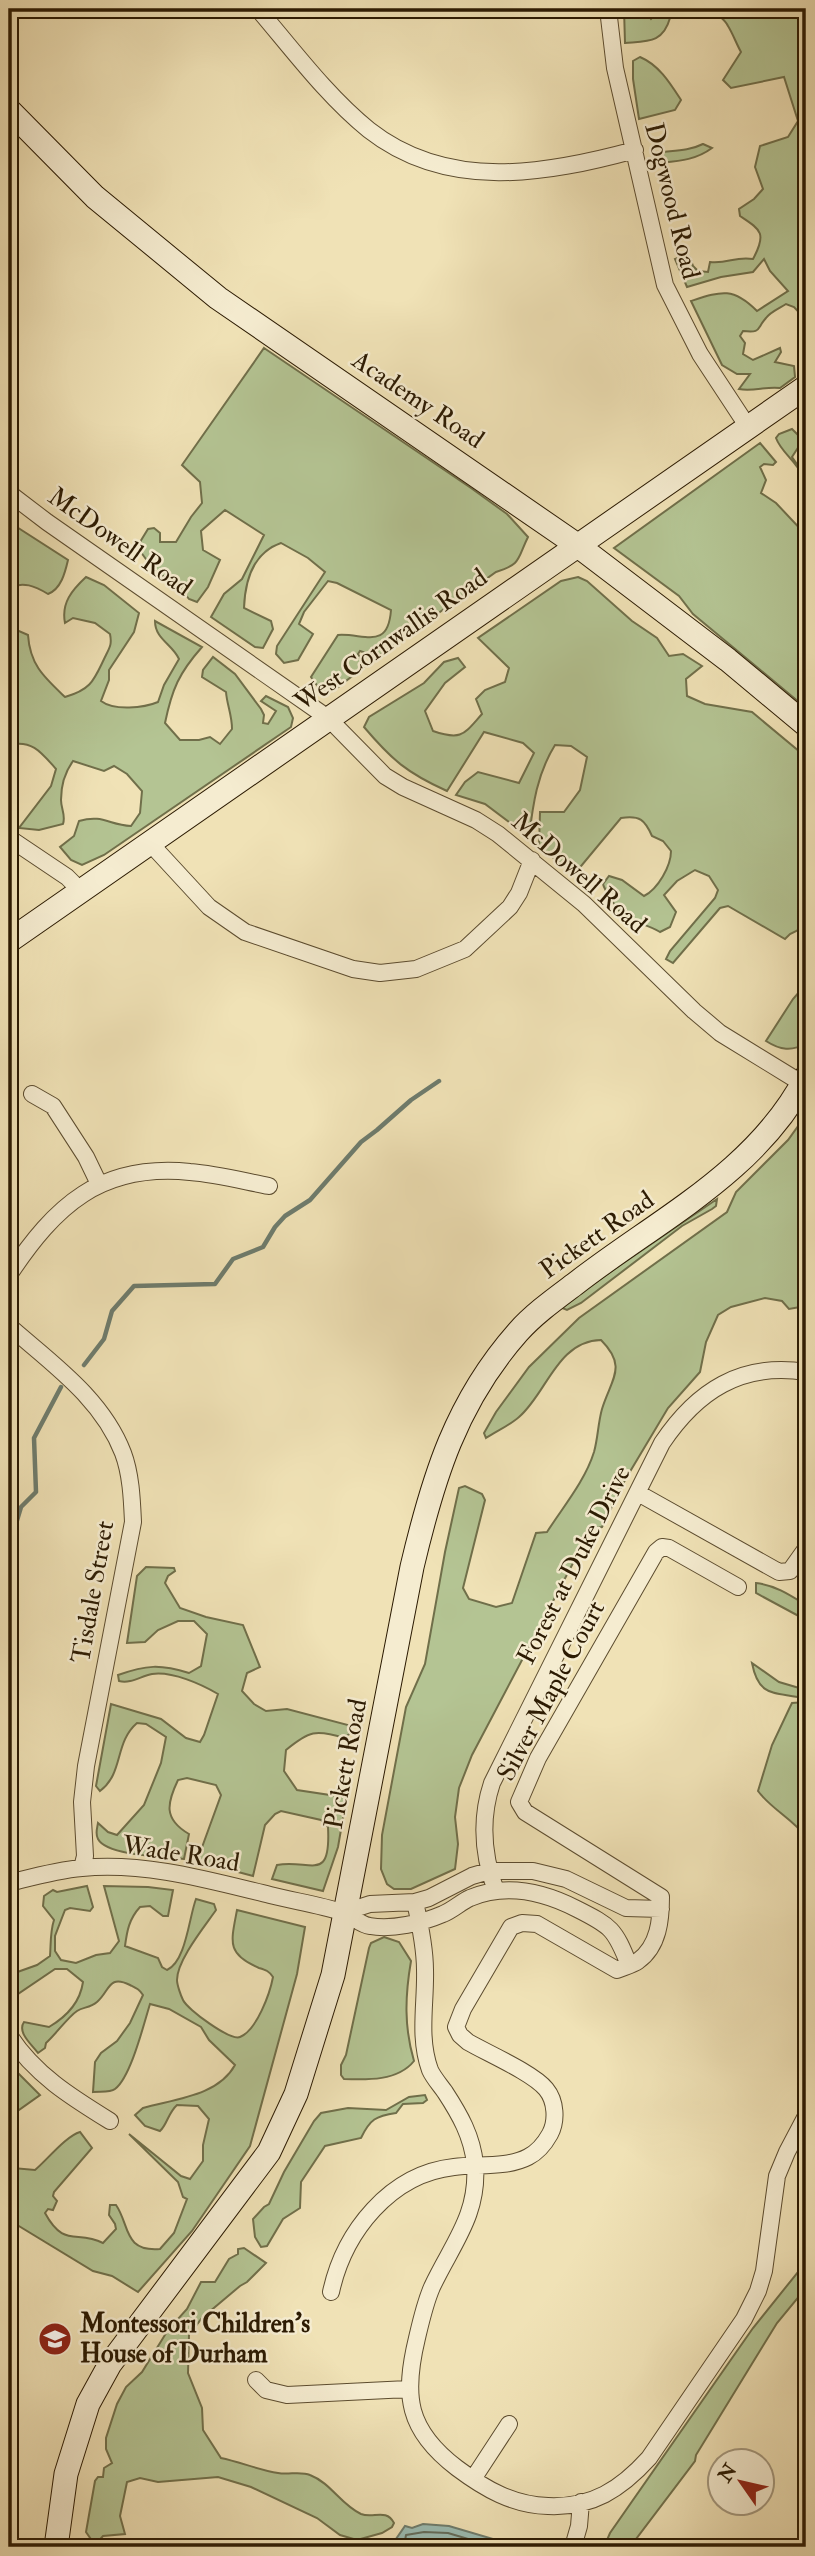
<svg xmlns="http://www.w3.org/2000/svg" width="815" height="2556" viewBox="0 0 815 2556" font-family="'IM FELL Double Pica',serif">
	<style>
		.green { fill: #b4c493; stroke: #706f4a; stroke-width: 2 }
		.water { fill: #9bbdb4; stroke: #6e7c6d; stroke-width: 2 }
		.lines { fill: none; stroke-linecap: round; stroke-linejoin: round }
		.shore { stroke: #636c5b; stroke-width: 2 }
		.stream { stroke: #6e7c6d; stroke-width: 4.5 }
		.street-casing { stroke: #5c4c2f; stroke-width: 18 }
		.secondary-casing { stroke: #2b1a02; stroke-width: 25 }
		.street { stroke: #f5ecd0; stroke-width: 16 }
		.secondary { stroke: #f5ecd0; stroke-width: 23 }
		.labels { text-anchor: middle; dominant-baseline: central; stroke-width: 5; stroke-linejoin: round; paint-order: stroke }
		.street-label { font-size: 26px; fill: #2b1a02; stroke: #f5ecd0 }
		.poi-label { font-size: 26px; font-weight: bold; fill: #2b1a02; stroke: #f5ecd0; text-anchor: start }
	</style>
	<rect width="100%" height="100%" fill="#f0e2b6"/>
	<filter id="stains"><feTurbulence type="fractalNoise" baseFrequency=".00286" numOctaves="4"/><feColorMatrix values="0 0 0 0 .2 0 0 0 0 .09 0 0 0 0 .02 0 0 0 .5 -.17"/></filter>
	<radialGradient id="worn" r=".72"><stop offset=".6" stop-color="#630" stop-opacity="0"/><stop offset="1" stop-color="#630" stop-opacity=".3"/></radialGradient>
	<path class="green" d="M624,9H643L651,19L659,10L670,18C663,43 648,41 625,43Z
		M713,9H793L806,20V320L794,307L786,304C780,308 770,312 766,318C756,329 762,333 743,331L740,336L745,343L743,354L753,360L780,348L781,352L775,362L794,366L795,377L780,388C766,386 753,392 739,389L750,374H737L722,365L691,301C722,291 733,287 757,311L788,291L770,271L764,259L753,272L721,277L687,287L675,259L685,255L690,257L693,266L698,271L708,272L710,262C728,264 735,256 753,259C767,233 761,230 740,216L739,209L754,199L763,189L755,167L760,146L788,137L798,121L784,77L731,88L723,80L741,52C736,43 733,34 728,26C725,19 717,16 713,9Z
		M640,57C659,65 670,83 681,100L675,110L639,119L633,79V61Z
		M703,144L712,148C696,160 679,161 659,163L653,153C671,150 687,152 703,144Z
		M264,348L471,488L507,514L528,537C517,559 522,564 496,572L377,657L360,651L358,654L365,666L337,688L321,691L311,677L338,635C364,633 388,651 391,610L337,583L328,581L304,612L299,624L313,634L298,660L284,663L276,654L277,646L325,572L308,558L281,543C252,553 245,581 244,608L271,621L273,629L263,648L255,647L211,617L224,594L242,579L264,535L225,510L201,531L203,550L220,560L208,587L197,602L189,599L173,579L157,574L140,551V542L148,529L154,528L160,533V542H176L191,517L202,503L200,482L182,465Z
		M792,429L803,440L792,457L806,477V486L799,479L802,475C796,461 781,452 776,438L779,434Z
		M760,443L776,462L773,465L764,464L760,467L766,480L761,493L776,503L806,535V708L693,614L679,596L614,548Z
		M9,522L68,560C65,573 61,589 48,594C35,586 23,581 9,588Z
		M86,577L104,585L139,613L134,632L109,670V680L101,701C114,711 144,708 158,702L164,685L179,659C172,644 155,639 155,621L202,647C179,673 172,689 165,723L180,740H199L210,737L220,744L232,729C232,715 227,705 226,692L202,677L203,670L213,657L235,674L261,709L264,715L263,723L268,724L276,711L261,701L266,696L288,707L293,718L291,727L104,855L82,865L71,860L60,847L74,836L79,821C103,814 109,825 131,826L140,813L142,791L127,774L114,766L104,771L73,761C65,772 61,786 61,800C61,809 66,815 63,824L39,830L19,828L51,786L56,769C42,753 32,739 9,745V632L19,631L28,635C30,665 44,677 65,697C93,689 94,679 106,655C110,647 112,644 110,634L95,623L73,618L65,623C61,603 72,590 86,577Z
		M578,577L587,581L632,621L657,638L669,656L683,654L702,666L686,679L687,696L705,704L752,712L806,757V928L804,927L790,934L785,939L728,906L720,908L673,963L666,959L670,951L715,898L718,890L709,876L695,870L677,881L664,895L676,912L670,927L660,932C649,925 632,922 624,916C619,913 604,889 603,884L609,876L622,880L644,896C658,889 671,866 671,851L663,841L652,836C645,820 640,815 621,818L577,871H571L539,847L540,812H564L580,790L587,757L571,746L555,745C537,774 533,804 529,837L485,804L456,795L465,782L478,772L519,783L534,753L523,743L484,732L447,791C407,773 392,760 364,727L369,717L424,683L444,662L458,658L465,667L445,683L425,711L433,731C462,741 464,734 482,714L476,699L485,690L505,682L509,668L478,638L561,581Z
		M806,984V1043C792,1052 780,1050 766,1041L793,999Z
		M806,1115V1302L800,1307L789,1309L782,1301L765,1298L731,1307L718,1315L706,1342L700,1372L668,1408L625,1480L602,1527L591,1529L472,1755L459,1788L455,1817L458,1844L455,1869L411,1889H394L387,1884L381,1869L382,1835L406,1707L425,1664L445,1552L459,1488L465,1486L482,1494L485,1500L463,1588L469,1599L496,1607L512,1603L536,1533L547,1532C563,1507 585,1481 594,1452C598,1438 598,1423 602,1409C611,1379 628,1367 601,1340C557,1341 547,1393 519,1417C510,1425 497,1431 486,1438L484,1433L496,1412L529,1367L579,1318L727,1212L736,1192L788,1140Z
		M717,1199L716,1206L712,1209L682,1226L581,1303L567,1310L562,1308L578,1294Z
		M146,1567L174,1568L175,1571L168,1576L165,1583L180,1608L206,1617L243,1625L260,1667L247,1673L242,1691L254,1704L266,1711L287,1709L348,1725L352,1732L344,1738C316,1729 309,1731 286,1750L284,1771L297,1790L343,1797L346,1801L338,1847L323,1891L272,1879L277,1865C311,1859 331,1884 328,1827L321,1820L281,1811L275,1814L265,1825L253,1876L197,1861L221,1795L216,1785L187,1778L178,1780C167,1803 163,1819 189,1834L184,1859C166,1857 107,1856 98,1839C95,1834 97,1829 98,1823L108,1832L117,1835L144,1805L161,1763L166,1737L146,1724L137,1723C114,1743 124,1773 100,1791L96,1786L111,1704L161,1719L186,1738L200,1742L204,1735L218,1694C201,1684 172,1671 152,1674C141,1676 131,1684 119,1681L118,1675C146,1665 160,1664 189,1673L201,1666L207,1634L194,1621H178L158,1630L145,1642L127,1643L137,1576Z
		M756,1583C775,1585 790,1595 806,1605V1620L756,1593Z
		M752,1663L779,1682L806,1690V1699C777,1691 759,1700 752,1663Z
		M806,1702V1837C793,1819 771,1809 758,1791L772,1745L790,1707L792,1703Z
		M87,1886L93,1907L90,1911L70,1908L65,1910L55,1936V1951L61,1960L76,1963L96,1955L110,1953L119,1941L104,1886L148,1887L173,1890L168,1916H163L150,1906L140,1907C129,1919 127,1931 125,1946L158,1958L162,1967L167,1970C186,1962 189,1917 196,1899L214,1904L216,1910C205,1926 177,1960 177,1980C177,1985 181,1996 183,2000C187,2009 230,2041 240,2037C257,2030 270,1993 273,1977C269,1971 266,1970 259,1968C226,1954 231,1942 237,1910L305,1927L297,1974L250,2146L192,2231L138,2292L112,2276L93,2271L9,2220V2171L13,2168L35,2170C47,2160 66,2136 80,2132L92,2148L54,2192L53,2196L57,2201L53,2210L48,2209L45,2213C64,2248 76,2230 103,2243L116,2229L115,2224L109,2215L110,2205H116C130,2225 123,2252 160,2249L174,2233L187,2199L183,2197L178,2182L129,2134L181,2176L190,2179L203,2161V2145L209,2119L198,2106L177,2105C168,2113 167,2125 160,2131L145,2126L135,2115L143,2108C175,2099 218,2096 235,2065L209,2040L201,2027L169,2009L150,2004C144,2023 131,2077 115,2089C110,2093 99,2091 93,2092L95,2062L101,2053L117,2041L130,2023L143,1995C139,1989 136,1988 130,1985C108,1974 110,1991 97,2002C90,2008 83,2007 77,2011C68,2017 56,2034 46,2043L45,2048L38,2053C31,2044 17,2032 24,2022L49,2027C66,2017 80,2003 83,1982L67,1969H55L9,2000V1975L37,1965L50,1956C51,1944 50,1932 54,1920L43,1906L44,1896L53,1890L57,1892Z
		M384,1937L399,1942L411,1961C405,1996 404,2027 414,2061C398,2081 367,2080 344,2079L341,2075V2065L346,2055L369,1948L371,1943Z
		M9,2064L40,2095L9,2117Z
		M425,2095L427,2100L423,2103L403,2104L396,2113C376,2116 370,2119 361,2138L325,2146L301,2182L300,2208L283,2219L267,2246L261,2247L255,2237L253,2219L264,2207L269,2204L284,2172L314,2121L321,2113L348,2108L386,2110L409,2097Z
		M244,2248L266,2263L247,2282L240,2286L202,2318L189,2335L188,2373L202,2408L203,2430L221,2458C240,2462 259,2470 278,2473C288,2475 301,2471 310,2475C331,2483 341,2505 361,2514C373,2519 386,2508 394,2523L392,2527L382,2533L357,2540L340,2535L317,2518L251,2487L218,2477L158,2482L140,2478L127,2482L120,2516L125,2534L103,2536L95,2545L86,2532L95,2481L98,2477H103L104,2468L112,2463L106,2449V2438L117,2404L126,2387L142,2372L168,2330L187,2309L201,2282H215L229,2259L238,2254V2249Z
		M806,2262V2288L777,2323L696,2455L695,2461L630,2547H604L610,2533L753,2328Z"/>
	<path class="water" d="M423,2524L449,2526L520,2547H398L396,2539L405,2526L412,2528Z"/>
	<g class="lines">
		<path class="shore" d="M404,2547L406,2535L424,2532L448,2533L495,2547"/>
		<path class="stream" d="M84,1365L104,1339L112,1311L134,1286L215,1284L233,1259L263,1247L275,1227L285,1216L310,1200L361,1142L377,1130L411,1100L439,1081
			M9,1547L21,1507L36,1492L34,1438L61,1387"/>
		<defs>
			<path id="street" d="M258,9C293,50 327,96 369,130C448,192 547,174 635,150
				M608,9L615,68L665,285L700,354L748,427
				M9,493L47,522L328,718L385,776L403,787L476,820L498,834L584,904L694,1011L720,1033L803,1084
				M9,838L67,877L80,890
				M149,842L209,907L245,932L353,969L380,973L416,969L465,949L510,907L519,893L532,860
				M32,1094L53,1106L86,1157L99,1184
				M9,1275C55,1206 100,1163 190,1172C216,1174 243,1181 269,1186
				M9,1326C51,1363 102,1398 123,1453C131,1474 132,1500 133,1522L86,1766L82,1802L85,1856L82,1868
				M638,1493L779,1572L790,1571L805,1550
				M9,1883C33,1877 57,1870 82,1868C146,1862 208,1880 270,1895C294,1901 319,1905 342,1912C352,1915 360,1925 370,1926C392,1930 422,1923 443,1914C453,1910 461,1902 470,1898C506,1883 544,1892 577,1909C611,1926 615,1929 629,1965
				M496,1891C483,1856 480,1819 492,1783L662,1443C697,1391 741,1362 806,1372
				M415,1902C420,1924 425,1947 425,1970C426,2003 418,2037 430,2070C433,2077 440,2085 445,2092C460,2115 472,2136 475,2164C479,2215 452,2244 432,2287C425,2303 421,2321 417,2338C403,2396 407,2430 457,2468C485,2489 513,2505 548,2506C592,2508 621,2489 649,2458L744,2319L758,2291L764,2271L777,2176L787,2152L806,2116
				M345,1912L370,1904L415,1902L429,1898L472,1876L489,1871H533L566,1879L626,1908L661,1909
				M9,2035C34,2074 71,2097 110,2121
				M331,2292C344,2232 390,2174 454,2167C477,2164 507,2168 528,2157C538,2152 545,2143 550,2134C557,2121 556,2101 546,2089C533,2073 487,2053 468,2042L460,2035L456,2027L463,2009L511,1927L522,1923L537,1924L617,1970C624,1967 632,1965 638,1961C659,1946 661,1919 661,1897L525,1812L519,1802L538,1758L656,1552L662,1547L669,1548L738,1587
				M256,2380L266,2390L287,2395L408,2389
				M473,2479L509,2424
				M573,2547L579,2526L581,2502"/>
			<path id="secondary" d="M9,110L95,197L218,298L577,545L728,660L806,725
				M9,941L806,387
				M56,2547L66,2474L88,2404L110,2364L269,2152L296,2094L333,1975L412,1567C433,1478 456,1402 518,1332C534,1314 555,1299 575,1284C657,1220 756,1173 806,1077"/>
		</defs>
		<use href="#street" class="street-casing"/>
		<use href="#secondary" class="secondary-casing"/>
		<use href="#street" class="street"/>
		<use href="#secondary" class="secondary"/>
	</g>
	<defs>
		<symbol id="school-disc" viewBox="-11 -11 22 22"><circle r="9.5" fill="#8f2418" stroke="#f5ecd0"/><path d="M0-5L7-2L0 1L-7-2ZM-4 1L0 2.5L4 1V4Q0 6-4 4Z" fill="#fff"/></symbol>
	</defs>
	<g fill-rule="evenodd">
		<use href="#school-disc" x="36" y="2320" width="38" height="38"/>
	</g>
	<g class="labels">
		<g class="street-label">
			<text transform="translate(672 201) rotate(76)">Dogwood Road</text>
			<text transform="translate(418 400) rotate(34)">Academy Road</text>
			<text transform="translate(120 542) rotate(35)">McDowell Road</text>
			<text transform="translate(391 640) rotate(-35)">West Cornwallis Road</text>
			<text transform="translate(579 873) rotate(41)">McDowell Road</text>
			<text transform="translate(597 1235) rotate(-35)">Pickett Road</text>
			<text transform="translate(574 1565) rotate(-63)">Forest at Duke Drive</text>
			<text transform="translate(93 1592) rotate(-80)">Tisdale Street</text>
			<text transform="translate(551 1691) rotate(-62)">Silver Maple Court</text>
			<text transform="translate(346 1764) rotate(-79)">Pickett Road</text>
			<text transform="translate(181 1854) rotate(9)">Wade Road</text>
		</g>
		<g class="poi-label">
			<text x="80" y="2324">Montessori Children's<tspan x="80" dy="30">House of Durham</tspan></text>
		</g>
	</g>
	<rect width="815" height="2556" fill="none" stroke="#f0e2b6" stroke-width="35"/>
	<rect x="10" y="10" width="794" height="2535" fill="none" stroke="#2b1a02" stroke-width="3.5"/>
	<rect x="18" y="18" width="780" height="2521" fill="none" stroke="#2b1a02" stroke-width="2"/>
	<g transform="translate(741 2482) rotate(304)"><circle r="33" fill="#f5ecd0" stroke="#a4987e" stroke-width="2"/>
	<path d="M0-5L12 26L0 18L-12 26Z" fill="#8f2418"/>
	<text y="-10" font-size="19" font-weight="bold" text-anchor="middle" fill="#2b1a02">N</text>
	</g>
	<rect width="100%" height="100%" filter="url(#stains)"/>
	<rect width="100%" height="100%" fill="url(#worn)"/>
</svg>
